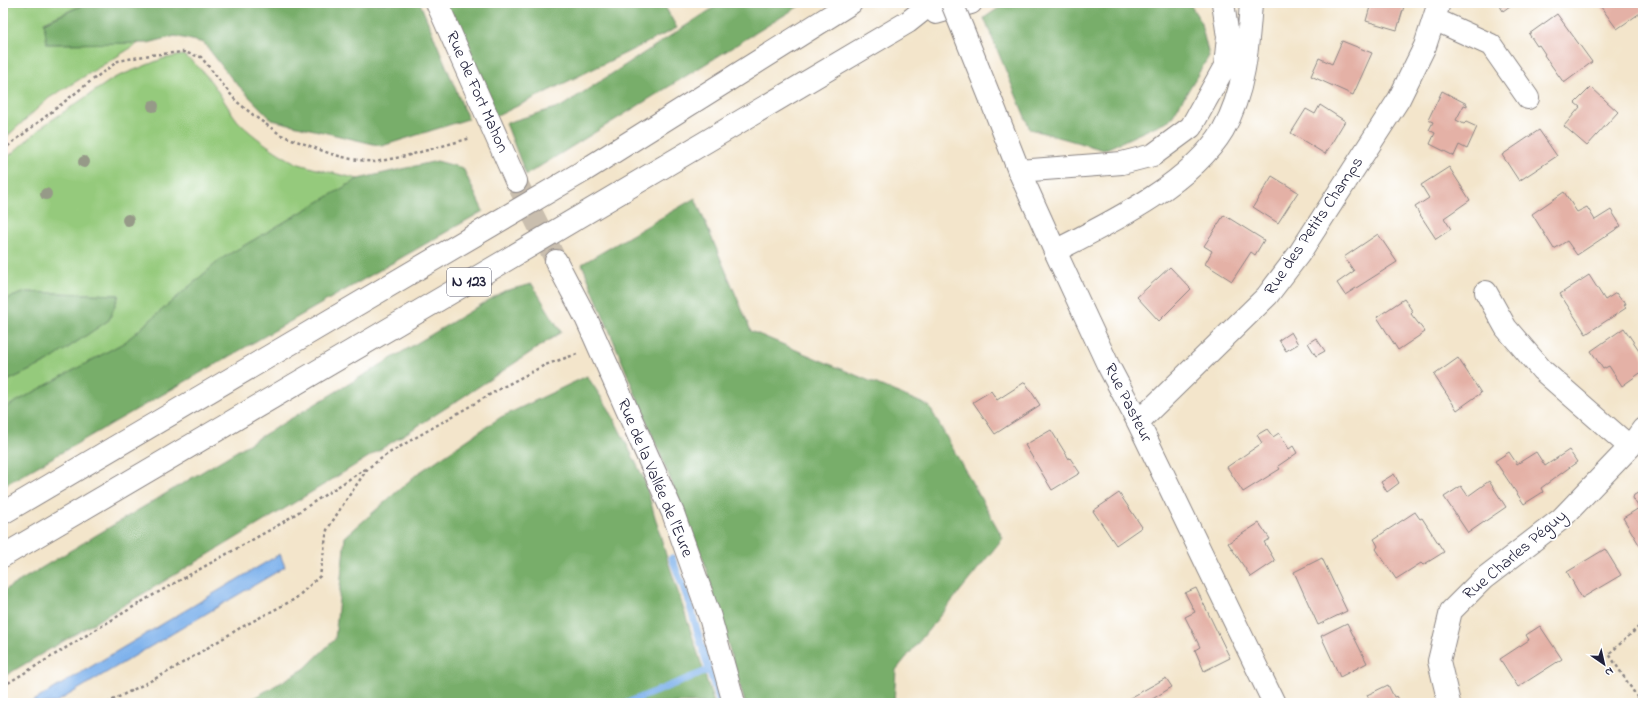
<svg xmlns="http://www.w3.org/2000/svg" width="1646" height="706" viewBox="0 0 1646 706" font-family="'Indie Flower',sans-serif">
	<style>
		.green { fill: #95ca7b; stroke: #5c765b }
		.forest { fill: #78ae6b; stroke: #4d6853 }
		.water { fill: #7fb2ec; stroke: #506a94 }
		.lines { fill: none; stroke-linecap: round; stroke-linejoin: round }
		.stream { stroke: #7fb2ec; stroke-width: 7 }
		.building { fill: #e4b1a6 }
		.minor-tunnel { stroke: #c9beae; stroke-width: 22; stroke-dasharray: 22 11; stroke-linecap: butt }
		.minor-casing { stroke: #8a8483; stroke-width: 24 }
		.major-casing { stroke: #8a8483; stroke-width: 24 }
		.path { stroke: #8a8483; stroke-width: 2.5; stroke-dasharray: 3 3; stroke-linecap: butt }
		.minor { stroke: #fff; stroke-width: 22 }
		.major { stroke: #fff; stroke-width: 22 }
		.minor-bridge-casing { stroke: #8a8483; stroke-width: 24; stroke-linecap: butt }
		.minor-bridge { stroke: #fff; stroke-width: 22 }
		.tree { fill: #969a88 }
		.labels { text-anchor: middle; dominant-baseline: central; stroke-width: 3.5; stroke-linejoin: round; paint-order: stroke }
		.shield { fill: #fff; stroke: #646476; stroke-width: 1 }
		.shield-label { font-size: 16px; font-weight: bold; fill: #22223b }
		.street-label { font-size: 17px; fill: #22223b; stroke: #fff }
	</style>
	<rect width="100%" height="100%" fill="#fff"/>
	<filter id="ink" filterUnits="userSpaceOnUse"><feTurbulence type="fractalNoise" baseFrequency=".025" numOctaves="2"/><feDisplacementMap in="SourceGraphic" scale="8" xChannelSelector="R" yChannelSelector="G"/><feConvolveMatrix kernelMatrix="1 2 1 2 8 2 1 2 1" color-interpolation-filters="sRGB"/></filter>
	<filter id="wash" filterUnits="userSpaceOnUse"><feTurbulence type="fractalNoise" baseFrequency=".012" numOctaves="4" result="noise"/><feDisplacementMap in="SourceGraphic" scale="16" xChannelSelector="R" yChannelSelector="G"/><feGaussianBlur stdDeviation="0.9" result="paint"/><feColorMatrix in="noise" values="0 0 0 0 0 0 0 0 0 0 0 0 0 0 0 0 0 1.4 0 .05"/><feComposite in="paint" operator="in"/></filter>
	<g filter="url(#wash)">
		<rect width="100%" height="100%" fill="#f3e5cb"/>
		<path class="green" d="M3,3H87L44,22L48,44L139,43L49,98L3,140Z
			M183,55C210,72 219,96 237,120C248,133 283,158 299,164C318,170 339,174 358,179L221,259L125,342L3,409V383L47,362L109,320L119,295L26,292L3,300V161L43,126L114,78L162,59Z"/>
		<path class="forest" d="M87,3H420L468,119L382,146L272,120L232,79L204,43L175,36L148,43L47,44L44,23Z
			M446,3H663L677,28L491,119Z
			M721,3H804L526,175L506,123L562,106Z
			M1006,3H1189L1200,20L1209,56L1171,119L1104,150L1030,129L984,18Z
			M437,161L463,168L483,211L3,486V409L125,342L221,259L358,179Z
			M695,198L751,331L929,406L1003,538L896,670L894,703H745L704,561L582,264Z
			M532,284L561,332C380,455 191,565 3,677V591L504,291Z
			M26,292L119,295L109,320L47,362L3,383V300Z
			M587,376L609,409L644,479L666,555L714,703H245L304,669L335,639L345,537L417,474L501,417Z"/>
		<path class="water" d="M280,554L285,567L55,703H30Z"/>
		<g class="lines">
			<path class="stream" d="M672,558L688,600L709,670
				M627,703L709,670L720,703"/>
		</g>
		<g id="blocks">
			<path class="building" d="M1371,3H1405L1397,30L1366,21Z
				M1498,3H1514L1503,11Z
				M1598,3H1637L1643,11L1617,29Z
				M1557,14L1592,62L1564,83L1544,55L1545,54L1539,45L1537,46L1529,34Z
				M1342,41L1372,53L1353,95L1311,76L1319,58L1332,64Z
				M1591,87L1618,112L1587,146L1564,126L1580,107L1575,103Z
				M1442,91L1467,104V106L1464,105L1456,120L1464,124L1466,122L1477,127L1467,149L1459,145L1454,156L1430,144L1435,133L1429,130L1433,122L1428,120Z
				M1320,105L1345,121L1325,154L1291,133L1306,109L1315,114Z
				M1539,130L1557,156L1519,181L1502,155Z
				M1449,167L1470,200L1444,218L1451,229L1436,239L1415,207L1429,198L1421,185Z
				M1272,176L1298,192L1278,223L1253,207Z
				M1564,192L1577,212L1587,207L1595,220L1611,210L1621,226L1577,255L1567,241L1554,249L1532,214Z
				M1224,215L1264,240L1255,255L1251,252L1232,281L1205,264L1212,251L1204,246Z
				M1378,234L1397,262L1345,295L1337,283L1354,271L1344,257Z
				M1170,267L1191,289L1159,321L1137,297Z
				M1589,275L1605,300L1616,293L1622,301L1624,300L1626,304L1624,305L1626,308L1586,334L1560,294Z
				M1404,299L1413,312L1411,314L1425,332L1398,350L1377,317Z
				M1624,328L1643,356V371L1622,386L1609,366L1603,369L1591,351Z
				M1291,332L1298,344L1286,351L1279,340Z
				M1316,338L1325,351L1316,356L1308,343Z
				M1458,358L1481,393L1457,410L1434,375Z
				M1025,382L1040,405L995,434L973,402L991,391L997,400Z
				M1267,429L1273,437L1279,433L1289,449L1293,446L1297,453L1278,466L1280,469L1243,492L1227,467L1262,443L1257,435Z
				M1051,430L1069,459L1070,458L1080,473L1052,490L1025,445Z
				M1569,450L1577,462L1541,488L1543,492L1524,504L1495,461L1509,452L1517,464L1536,452L1545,466Z
				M1394,474L1399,483L1387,492L1381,482Z
				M1489,481L1506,507L1468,533L1444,497L1461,486L1468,496Z
				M1119,493L1142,527L1116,545L1093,511Z
				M1638,493H1641L1643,497V544L1640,546L1623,518L1639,508L1633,498L1634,495Z
				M1415,512L1420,519L1422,518L1444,552L1423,565L1421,563L1396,579L1376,549L1378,546L1374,539Z
				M1259,523L1270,539L1264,542L1275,561L1251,577L1228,543Z
				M1605,549L1621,575L1582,598L1567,572Z
				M1322,558L1347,611L1318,625L1294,572Z
				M1196,588L1230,658L1204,671L1195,650L1200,647L1185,617L1195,612L1185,593Z
				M1347,623L1367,663L1340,677L1321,636Z
				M1540,626L1562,659L1518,687L1500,659L1529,640L1526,635Z
				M1166,678L1172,687L1146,703H1121Z
				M1388,685L1394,697L1397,696L1401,703H1371L1367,695Z"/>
		</g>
	</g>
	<g filter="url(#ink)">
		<use href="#blocks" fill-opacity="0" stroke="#8a8483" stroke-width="1"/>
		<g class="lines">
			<path class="minor-tunnel" d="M516,181L556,261"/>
			<defs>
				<path id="minor" d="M437,3L516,181
					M1434,19L1491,45L1528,98
					M991,100L1019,171L1055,251L1108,365L1138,422L1274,703
					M556,261L587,320L673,513L710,617L734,703
					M1486,292L1506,328L1542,370L1630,447
					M1138,422L1267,296L1299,254L1399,99L1425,46L1439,3
					M1449,703L1439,661L1451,611L1483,579L1561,519L1630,447L1643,429"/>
				<path id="major" d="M936,13L971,3
					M1019,171L1122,163L1153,155L1191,127L1225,66L1228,37L1223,3
					M1055,251C1110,223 1191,184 1223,130C1245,92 1248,45 1251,3
					M3,513L582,172L851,3
					M3,556L503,262L908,22L932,3"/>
			</defs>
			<use href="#minor" class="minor-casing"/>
			<use href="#major" class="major-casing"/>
			<path class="path" d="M3,150L87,84L118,61L150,55L183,52L201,57L236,101L257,118L281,135L331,154L351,159L375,162L406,156L471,138
				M3,686L148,598L277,526L368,467
				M107,703L166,673L240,628L295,599L320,576L327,530L344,503L368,468L389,453L503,387L545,365L577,354
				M1641,703L1609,654L1643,623"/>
			<use href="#minor" class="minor"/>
			<use href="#major" class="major"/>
			<defs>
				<path id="minor-bridge" d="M952,3L991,100"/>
			</defs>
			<use href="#minor-bridge" class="minor-bridge-casing"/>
			<use href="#minor-bridge" class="minor-bridge"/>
		</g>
		<g class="tree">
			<circle cx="153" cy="106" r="6"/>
			<circle cx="84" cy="162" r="6"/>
			<circle cx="46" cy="194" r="6"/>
			<circle cx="128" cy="220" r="6"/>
		</g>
	</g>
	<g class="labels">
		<rect class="shield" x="447" y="268" width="44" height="28" rx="3"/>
		<g class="shield-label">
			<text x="469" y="282">N 123</text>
		</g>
		<g class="street-label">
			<text transform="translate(477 92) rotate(66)">Rue de Fort Mahon</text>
			<text transform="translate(1314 226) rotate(-56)">Rue des Petits Champs</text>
			<text transform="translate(1128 403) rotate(63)">Rue Pasteur</text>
			<text transform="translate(655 478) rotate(67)">Rue de la Vallée de l'Eure</text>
			<text transform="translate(1515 555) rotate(-40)">Rue Charles Péguy</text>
		</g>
	</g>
	<rect width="1646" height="706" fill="none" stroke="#fff" stroke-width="16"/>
	<g transform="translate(1604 664) rotate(146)" stroke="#ffffff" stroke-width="3" paint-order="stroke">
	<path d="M0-3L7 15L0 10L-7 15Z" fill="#22223b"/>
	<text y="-6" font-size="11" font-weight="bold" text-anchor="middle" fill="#22223b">N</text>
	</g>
</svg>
